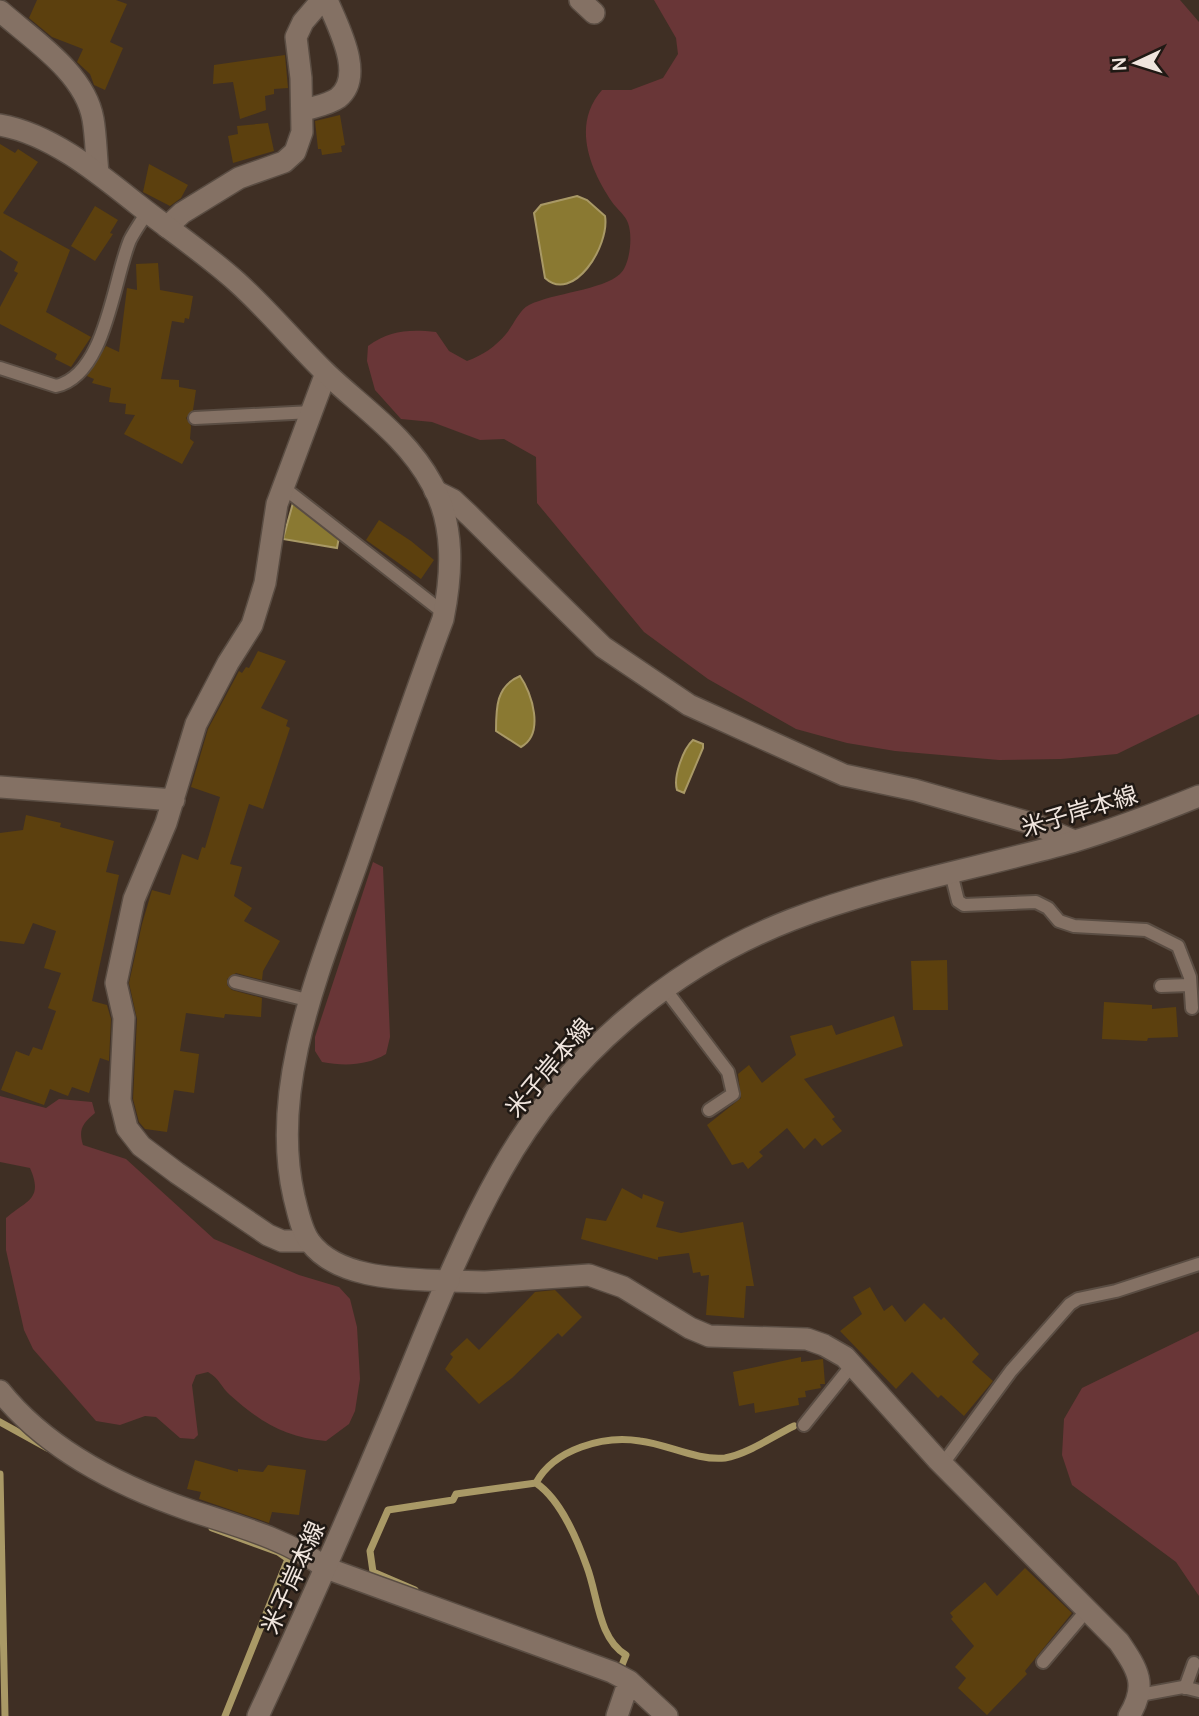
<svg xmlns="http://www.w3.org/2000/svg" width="1199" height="1716" viewBox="0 0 1199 1716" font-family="Manrope,'Noto Sans JP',sans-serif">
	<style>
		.green { fill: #693637 }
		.water { fill: #8a7932; stroke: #a99966; stroke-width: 2 }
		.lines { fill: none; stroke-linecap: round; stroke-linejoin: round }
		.stream { stroke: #a99966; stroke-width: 7 }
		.building { fill: #5c400e }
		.lane-casing { stroke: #5a4d43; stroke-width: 16 }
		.street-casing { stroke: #5a4d43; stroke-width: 24 }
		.secondary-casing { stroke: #5a4d43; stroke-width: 24 }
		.lane { stroke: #847164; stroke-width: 12 }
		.street { stroke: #847164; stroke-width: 21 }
		.secondary { stroke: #847164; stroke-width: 21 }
		.labels { text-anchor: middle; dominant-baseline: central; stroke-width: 5; stroke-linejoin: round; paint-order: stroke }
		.street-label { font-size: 24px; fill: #f0e5de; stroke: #201914 }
	</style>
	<rect width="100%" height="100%" fill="#3f2f24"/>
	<path class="green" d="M654,0H1180L1199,22V714L1117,754L1061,759L999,760L895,751L847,743L796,729L708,679L644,632L537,503L536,457L504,439L480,440L432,422L401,419L375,390L367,361L368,346C390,330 410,329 436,332L449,351L467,361C483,355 495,347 506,334C513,326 519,310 529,305C553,293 603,290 620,274C630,265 633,236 628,223C626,216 617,209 612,202C589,168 572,124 602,90H631L663,78L678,54L676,38Z
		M373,862L383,867L390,1037L386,1054C366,1066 344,1066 322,1062L315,1051V1037Z
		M0,1096L46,1108L59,1099L92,1102L95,1113C83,1123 78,1129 83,1145L126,1159L214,1239L299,1275L339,1287L350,1299L357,1327L360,1379L355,1411L349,1424L326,1441C286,1438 260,1422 230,1395C221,1387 219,1378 208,1372L196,1375L192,1385L198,1435L194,1439L180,1438L156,1417L145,1416L120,1425L96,1421L33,1349L24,1330L6,1250V1218C26,1200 44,1200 30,1168L0,1162Z
		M1199,1331V1596L1176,1562L1072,1485L1062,1455L1064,1419L1082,1388Z"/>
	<path class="water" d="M577,196L587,200L605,216C610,246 573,304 545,278L534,213L541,205Z
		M293,503L339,537L337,548L283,539Z
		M520,676C532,693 545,734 521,747L496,731C496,708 496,686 520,676Z
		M693,740L703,744V748L684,793L677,790C673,777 683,749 693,740Z"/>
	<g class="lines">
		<path class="stream" d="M0,1422L47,1448
			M0,1474L5,1716
			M536,1483C554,1449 604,1435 640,1441C667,1444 697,1461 725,1458C748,1454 773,1436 794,1426
			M212,1528L278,1552L288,1559L225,1716
			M415,1590L373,1572L370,1551L388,1510L453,1500L456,1494L536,1483C561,1500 577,1539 587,1567C598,1596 598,1638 626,1655L622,1665"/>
	</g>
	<path class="building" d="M37,0H116L127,4L110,42L123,48L105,90L94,85L90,74L77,62L83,49L52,37L29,18Z
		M285,55L288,88L274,89V94L265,96L266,110L240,119L233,82L213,84L214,65Z
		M340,115L345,145L341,146L342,152L322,155L321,149H318L315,121Z
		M268,123L274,151L233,163L228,136L238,134L237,126Z
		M0,144L15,153L18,149L38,162L3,213L70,250L46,312L91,337L71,367L55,359L57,354L0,324V307L18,273L14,271L18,262L0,250Z
		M149,164L188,185L181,198L170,206L143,192Z
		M95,206L118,220L110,233L113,234L95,261L71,246Z
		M158,263L160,290L193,296L189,319L185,318L184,323L172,321L161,379L179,380V387L196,390L193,410L186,418L191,426L190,439L194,442L182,464L124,434L135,415L125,414L126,404L109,402L111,388L92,383L94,379L87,376L106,346L119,352L127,288L137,290L136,264Z
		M379,520L411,541L434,560L421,579L366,540Z
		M258,651L286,661L261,708L288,720L286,726L290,728L263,809L249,804L230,864L242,867L234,896L252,908L244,921L280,941L263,971L262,980L236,973L227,979V985L232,990L262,998L261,1017L225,1014L224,1018L186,1013L180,1051L199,1054L194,1093L174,1090L167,1132L145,1129L139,1122L133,1099L137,1019L129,983L142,924L152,890L170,895L182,854L198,860L202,847L205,848L220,797L191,787L208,729L239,671L242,673L246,667L249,668Z
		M26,815L61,823L60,827L114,841L106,872L119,875L92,1001L107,1005L111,1019L109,1061L100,1058L89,1093L72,1087L68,1096L50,1089L44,1105L1,1090L16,1051L29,1056L33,1047L42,1050L56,1011L48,1008L61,973L44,968L56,931L33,923L24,944L0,941V833L23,830Z
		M947,960L948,1010H913L911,961Z
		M1104,1002L1152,1005V1009L1176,1007L1178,1037L1148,1038L1147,1041L1102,1039Z
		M894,1016L903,1046L804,1079L835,1117L832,1119L842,1131L822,1146L815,1138L804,1149L787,1128L759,1152L763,1156L748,1169L743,1162L732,1165L707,1125L741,1098L738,1074L749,1065L762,1083L796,1055L790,1036L832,1025L836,1035Z
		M622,1188L642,1199L643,1194L664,1202L656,1227L681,1233L743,1222L754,1286H746L744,1318L706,1315L709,1275L701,1276L700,1272L693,1273L689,1253L658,1257V1260L581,1239L586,1218L606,1221Z
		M870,1287L884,1311L892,1305L905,1322L924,1303L941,1320L944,1317L979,1354L972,1362L993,1381L964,1416L941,1395L938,1398L912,1372L896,1389L840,1331L862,1314L853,1297Z
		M555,1290L582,1317L562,1337L558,1333L512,1378L479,1404L445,1369L453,1357L450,1354L467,1338L479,1350L535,1292Z
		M801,1357V1362L823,1359L825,1384H820L821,1388L805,1391L806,1397L798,1398L799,1405L755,1413L754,1403L739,1406L733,1372Z
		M195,1460L238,1472V1469L263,1472L268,1465L306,1470L299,1515L272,1512L269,1523L199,1499L201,1492L187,1489Z
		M1025,1568L1072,1613L1025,1671L1027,1674L987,1715L958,1688L966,1678L955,1667L974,1646L951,1619L953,1617L950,1613L985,1582L997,1596Z"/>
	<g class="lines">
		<defs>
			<path id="lane" d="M0,368L56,386C106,375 113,280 130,240C135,230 142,221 147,212
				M195,418L312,412
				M284,488L444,613
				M951,873L958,901L964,905L1036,902L1048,908L1059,921L1074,926L1146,930L1178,946L1190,977L1192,1008
				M235,982L311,1001
				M1161,986L1190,985
				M665,989L728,1072L733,1094L709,1110
				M804,1425L852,1365
				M942,1465L1011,1371L1070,1304L1078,1299L1116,1291L1199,1264
				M1043,1662L1087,1610
				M1185,1688L1194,1663
				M1140,1695L1183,1687L1199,1691"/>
			<path id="street" d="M580,0L594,13
				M0,11C33,40 85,73 93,119C96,136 96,155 98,173
				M302,111C313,107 328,105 338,98C366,76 337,25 327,0
				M167,227L182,213L239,178L284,162L295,152L302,132L301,78L296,37L303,22L322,0
				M435,491L453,500L469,515L603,647L689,705L844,775L915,790L1034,824L1074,841
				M0,787L174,800
				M309,1241H282L268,1235L177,1173L141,1146L127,1128L120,1100L124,1018L116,983L134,899L166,823L196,724L228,663L252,625L265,583L277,504L326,373
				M449,1281L485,1282L589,1275L623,1287L690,1328L709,1336L807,1339L824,1345L845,1357L937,1459L1119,1642C1138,1670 1148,1685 1129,1716
				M0,1391C47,1450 119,1486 189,1510C237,1526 285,1538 326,1568L612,1672L629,1681L667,1716
				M617,1716L629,1681"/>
			<path id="secondary" d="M0,125C51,134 97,172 137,204C170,230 206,254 237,282C269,311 296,344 326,373C364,409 407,437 432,484C455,525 452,574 443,619C415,693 390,768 364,843C327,953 267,1079 294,1197C298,1212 301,1230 310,1242C338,1280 406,1279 449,1281
				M258,1716C305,1615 350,1513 393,1411C427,1330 458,1247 501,1171C565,1057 670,967 791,920C882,885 979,868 1072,842C1115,829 1157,813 1199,796"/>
		</defs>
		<use href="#lane" class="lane-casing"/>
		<use href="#street" class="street-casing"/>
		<use href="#secondary" class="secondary-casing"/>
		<use href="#lane" class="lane"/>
		<use href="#street" class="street"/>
		<use href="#secondary" class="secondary"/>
	</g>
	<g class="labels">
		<g class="street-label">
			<text transform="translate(1079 810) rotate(-17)">米子岸本線</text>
			<text transform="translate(548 1067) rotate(-50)">米子岸本線</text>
			<text transform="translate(292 1577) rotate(-66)">米子岸本線</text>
		</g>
	</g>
	<g transform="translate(1136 63) rotate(266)" stroke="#201914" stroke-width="5" paint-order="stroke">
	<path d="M0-5L12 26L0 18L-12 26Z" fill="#f0e5de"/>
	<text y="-10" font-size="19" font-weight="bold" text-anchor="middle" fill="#f0e5de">N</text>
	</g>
</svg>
